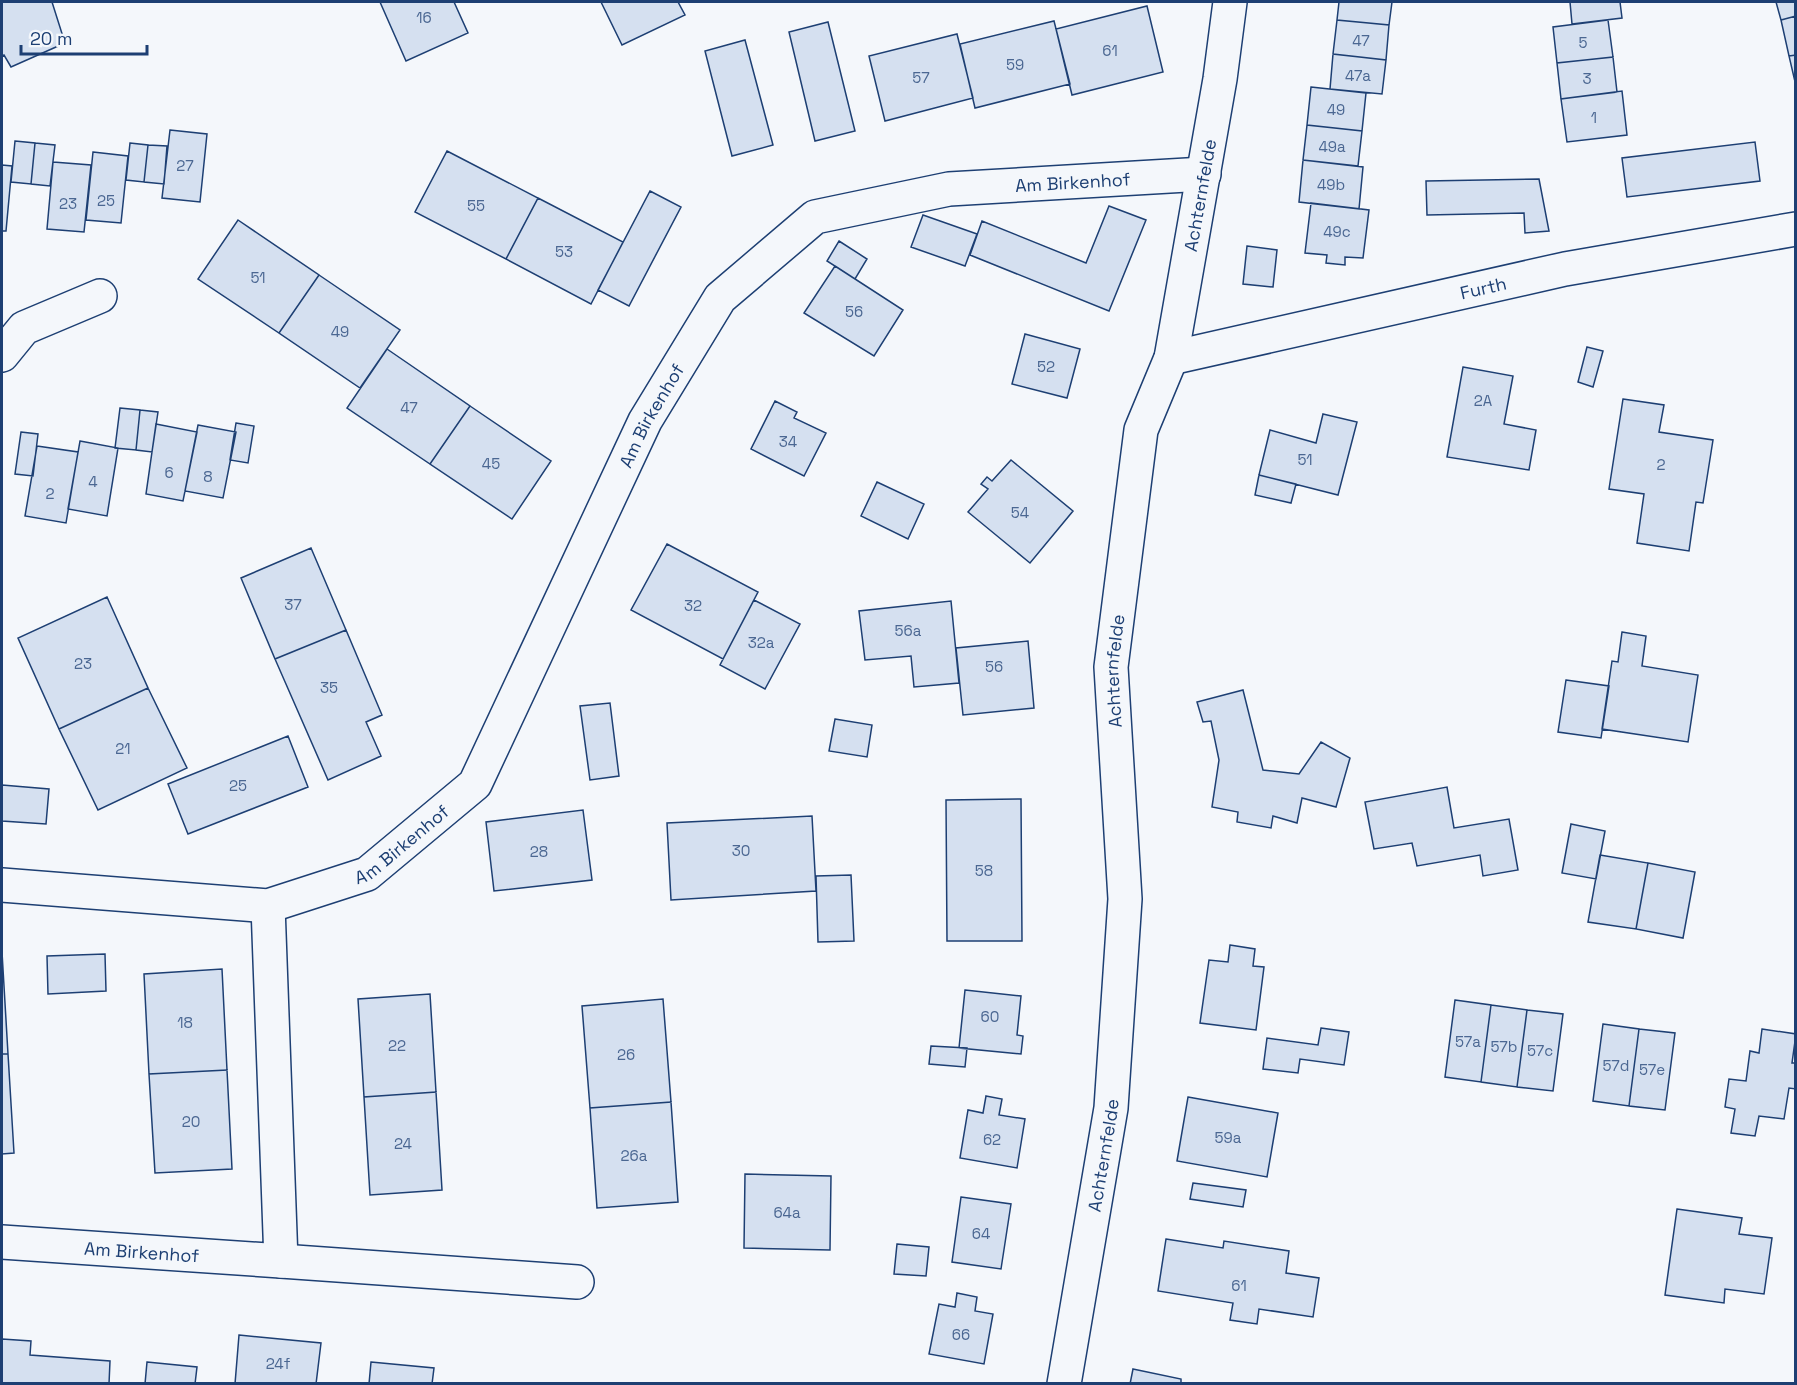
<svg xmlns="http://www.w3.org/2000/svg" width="1797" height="1385" viewBox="0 0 1797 1385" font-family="'Space Grotesk',sans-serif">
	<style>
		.building { fill: #d5e0f0; stroke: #1d3f73; stroke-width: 1.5 }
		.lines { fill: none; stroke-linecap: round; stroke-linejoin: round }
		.minor-casing { stroke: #1d3f73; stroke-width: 36 }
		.minor { stroke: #f4f7fb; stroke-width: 33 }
		.labels { text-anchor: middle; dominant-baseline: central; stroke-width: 4.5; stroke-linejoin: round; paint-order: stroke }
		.number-label { font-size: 15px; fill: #4b6792 }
		.street-label { font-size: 18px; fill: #1d3f73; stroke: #f4f7fb }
	</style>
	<rect width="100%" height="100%" fill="#f4f7fb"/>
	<path class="building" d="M2,2H52L65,43L11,67L4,55L2,56Z
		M380,2H454L468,33L406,61Z
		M601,2H678L685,15L622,45Z
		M1339,2H1392L1389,25L1337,20Z
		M1570,2H1620L1622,18L1572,24Z
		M1776,2H1796V16L1781,20Z
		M1147,6L1163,72L1072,95L1056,29Z
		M1796,16V55L1789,56L1781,20Z
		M1337,20L1389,25L1386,60L1333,54Z
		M1608,20L1613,57L1557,63L1553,27Z
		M1054,21L1070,84L975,108L960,44Z
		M828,22L855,131L815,141L789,32Z
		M957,34L973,98L885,121L869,56Z
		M745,40L773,145L732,156L705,51Z
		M1333,54L1386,60L1382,94L1330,89Z
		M1796,55V86L1789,56Z
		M1613,57L1617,92L1561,99L1557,63Z
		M1311,87L1366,93L1362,131L1307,125Z
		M1622,91L1627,135L1567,142L1561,99Z
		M1307,125L1362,131L1358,166L1303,160Z
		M170,130L207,134L200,202L162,198Z
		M15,141L35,143L31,184L11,182Z
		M1755,142L1760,181L1627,197L1622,158Z
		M35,143L55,145L50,186L31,184Z
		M130,143L148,145L144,182L126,180Z
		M148,145L167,146L164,184L144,182Z
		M447,151L538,198L506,259L415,212Z
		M93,152L128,156L121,223L86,220Z
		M1303,160L1363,167L1359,209L1299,202Z
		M53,162L91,165L84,232L47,229Z
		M2,165L12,166L6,231H2Z
		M1539,179L1549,231L1525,233L1524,213L1427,215L1426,181Z
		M650,191L681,207L629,306L598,290Z
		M538,198L623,242L591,304L506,259Z
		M1311,203L1369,210L1363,258L1345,257V265L1326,263L1327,255L1305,253Z
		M1109,206L1146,220L1109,311L970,255L982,221L1086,263Z
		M923,215L977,234L965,266L911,247Z
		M238,220L319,275L279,333L198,279Z
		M839,241L867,259L855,279L827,261Z
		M1247,246L1277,250L1273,287L1243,284Z
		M835,266L903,310L874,356L804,313Z
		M319,275L400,330L360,388L279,333Z
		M1025,334L1080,349L1067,398L1012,384Z
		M1587,347L1603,351L1593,387L1578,382Z
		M387,349L470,406L430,464L347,408Z
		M1463,367L1513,376L1504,424L1536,430L1529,470L1447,457Z
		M1623,399L1664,405L1659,432L1713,440L1703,503L1696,502L1689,551L1637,543L1644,494L1609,489Z
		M775,401L797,412L794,418L826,433L804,476L751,449Z
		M470,406L551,461L512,519L430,464Z
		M120,408L140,410L136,450L115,448Z
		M140,410L158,412L152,452L136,450Z
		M1323,414L1357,422L1338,495L1259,475L1270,430L1316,443Z
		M236,423L254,426L248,463L230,460Z
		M156,424L197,432L183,501L146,494Z
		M198,425L236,432L223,498L185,491Z
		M21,432L38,434L33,476L15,474Z
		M80,441L118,448L107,516L68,509Z
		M37,446L78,452L66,523L25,516Z
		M1011,460L1073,511L1030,563L968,512L988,489L981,484L987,477L992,481Z
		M1259,475L1296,484L1291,503L1255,495Z
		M877,482L924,504L908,539L861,516Z
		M667,544L758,592L723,659L631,610Z
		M311,548L346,630L275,659L241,578Z
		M107,597L148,688L59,729L18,638Z
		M754,600L800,624L765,689L720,665Z
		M951,601L959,683L914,687L911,656L865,660L859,611Z
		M346,630L382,715L366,722L381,756L328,780L275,659Z
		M1622,632L1646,636L1642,666L1698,675L1688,742L1602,729L1612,661L1618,662Z
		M1028,641L1034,708L963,715L956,648Z
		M1566,680L1609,686L1601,738L1558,732Z
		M148,688L187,768L98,810L59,729Z
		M1243,690L1263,770L1299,774L1321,742L1350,758L1336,807L1302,798L1297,823L1273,816L1271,828L1237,822L1238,812L1212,807L1219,760L1211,721L1203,722L1197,702Z
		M610,703L619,776L590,780L580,706Z
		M835,719L872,725L867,757L829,751Z
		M288,736L308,787L188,834L168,784Z
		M2,785L49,789L46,824L2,821Z
		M1447,787L1454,828L1509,819L1518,870L1483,876L1480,855L1417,866L1412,843L1374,849L1365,802Z
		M1021,799L1022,941H947L946,800Z
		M583,810L592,880L494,891L486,822Z
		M812,816L816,891L671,900L667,823Z
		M1571,824L1605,831L1596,879L1562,873Z
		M1600,855L1648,863L1636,929L1588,922Z
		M1648,863L1695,872L1683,938L1636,929Z
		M851,875L854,941L818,942L816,876Z
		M1230,945L1255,949L1253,966L1264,967L1256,1030L1200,1023L1209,960L1228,962Z
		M2,952L8,1054H2Z
		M105,954L106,991L48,994L47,956Z
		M222,969L227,1070L149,1074L144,974Z
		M965,990L1021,996L1017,1035L1023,1036L1021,1054L959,1048Z
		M430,994L436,1092L364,1097L358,999Z
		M663,999L671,1102L590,1108L582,1006Z
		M1455,1000L1491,1005L1481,1082L1445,1077Z
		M1491,1005L1527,1010L1517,1087L1481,1082Z
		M1527,1010L1563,1014L1553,1091L1517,1087Z
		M1603,1024L1639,1029L1629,1106L1593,1101Z
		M1321,1028L1349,1032L1344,1065L1300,1059L1298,1073L1263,1069L1267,1038L1318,1045Z
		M1639,1029L1675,1033L1665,1110L1629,1106Z
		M1762,1029L1796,1034L1792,1063H1796V1089L1789,1088L1784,1119L1759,1116L1755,1136L1731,1133L1735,1109L1725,1107L1729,1079L1746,1081L1750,1051L1759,1053Z
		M931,1046L967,1048L965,1067L929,1064Z
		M2,1054H8L14,1153L2,1154Z
		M227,1070L232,1169L155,1173L149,1074Z
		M436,1092L442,1190L370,1195L364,1097Z
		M986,1096L1002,1099L999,1115L1025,1119L1017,1168L960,1158L968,1110L983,1113Z
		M1188,1097L1278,1113L1267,1177L1177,1161Z
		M671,1102L678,1202L597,1208L590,1108Z
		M745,1174L831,1176L830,1250L744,1248Z
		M1193,1183L1246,1190L1243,1207L1190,1199Z
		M961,1197L1011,1204L1001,1269L952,1262Z
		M1677,1209L1742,1218L1739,1234L1772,1238L1764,1294L1725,1289L1724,1303L1665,1295Z
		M1166,1239L1223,1248L1224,1241L1289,1251L1286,1273L1319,1278L1313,1317L1259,1309L1257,1324L1230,1320L1233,1303L1158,1291Z
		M897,1244L929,1247L926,1276L894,1274Z
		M957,1293L977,1297L975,1311L993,1314L984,1364L929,1354L939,1304L955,1307Z
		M239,1335L321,1343L316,1384H235Z
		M2,1339L31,1341L30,1355L110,1361L109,1384H2Z
		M147,1362L197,1367L195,1384H145Z
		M371,1362L434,1368L432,1384H369Z
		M1133,1369L1181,1379V1384H1130Z"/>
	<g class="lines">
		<defs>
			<g id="minor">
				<path d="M2,355L24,328L100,296"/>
				<path id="s1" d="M1171,358L1565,269L1796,229"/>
				<path id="s2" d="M2,885L268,906L367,874L475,784L645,421L720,298L815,217L949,189L1204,174"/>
				<path id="s3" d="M2,1242L281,1261L268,906"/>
				<path d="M281,1261L577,1282"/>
				<path id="s4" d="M1064,1384L1111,1108L1125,899L1111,667L1141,430L1171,358L1220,79L1230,2"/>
			</g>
		</defs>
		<use href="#minor" class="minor-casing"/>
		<use href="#minor" class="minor"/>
	</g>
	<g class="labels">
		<g class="number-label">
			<text x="424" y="17">16</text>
			<text x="1361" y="40">47</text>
			<text x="1583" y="42">5</text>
			<text x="1110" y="50">61</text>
			<text x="1015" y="64">59</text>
			<text x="1358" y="75">47a</text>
			<text x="921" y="77">57</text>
			<text x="1587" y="78">3</text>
			<text x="1336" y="109">49</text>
			<text x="1594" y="117">1</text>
			<text x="1332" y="146">49a</text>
			<text x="185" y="165">27</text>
			<text x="1331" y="184">49b</text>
			<text x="106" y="200">25</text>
			<text x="68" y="203">23</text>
			<text x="476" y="205">55</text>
			<text x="1337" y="231">49c</text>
			<text x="564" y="251">53</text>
			<text x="258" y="277">51</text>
			<text x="854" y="311">56</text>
			<text x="340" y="331">49</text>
			<text x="1046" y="366">52</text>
			<text x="1483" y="400">2A</text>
			<text x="409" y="407">47</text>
			<text x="788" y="441">34</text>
			<text x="1305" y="459">51</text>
			<text x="491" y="463">45</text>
			<text x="1661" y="464">2</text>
			<text x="169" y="472">6</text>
			<text x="208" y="476">8</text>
			<text x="93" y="481">4</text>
			<text x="50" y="493">2</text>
			<text x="1020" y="512">54</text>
			<text x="293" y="604">37</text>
			<text x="693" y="605">32</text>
			<text x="908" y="630">56a</text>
			<text x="761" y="642">32a</text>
			<text x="83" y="663">23</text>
			<text x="994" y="666">56</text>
			<text x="329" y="687">35</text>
			<text x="123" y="748">21</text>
			<text x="238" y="785">25</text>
			<text x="741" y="850">30</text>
			<text x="539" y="851">28</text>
			<text x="984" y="870">58</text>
			<text x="990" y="1016">60</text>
			<text x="185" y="1022">18</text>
			<text x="1468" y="1041">57a</text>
			<text x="397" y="1045">22</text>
			<text x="1504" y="1046">57b</text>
			<text x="1540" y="1050">57c</text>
			<text x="626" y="1054">26</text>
			<text x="1616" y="1065">57d</text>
			<text x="1652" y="1069">57e</text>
			<text x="191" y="1121">20</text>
			<text x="1228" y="1137">59a</text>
			<text x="992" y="1139">62</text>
			<text x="403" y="1143">24</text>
			<text x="634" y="1155">26a</text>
			<text x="787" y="1212">64a</text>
			<text x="981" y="1233">64</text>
			<text x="1239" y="1285">61</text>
			<text x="961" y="1334">66</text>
			<text x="278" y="1363">24f</text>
		</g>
		<g class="street-label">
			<text stroke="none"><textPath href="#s2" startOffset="1442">Am Birkenhof</textPath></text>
			<text stroke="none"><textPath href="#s4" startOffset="1204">Achternfelde</textPath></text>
			<text stroke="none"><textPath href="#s1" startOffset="320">Furth</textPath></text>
			<text stroke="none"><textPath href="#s2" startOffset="920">Am Birkenhof</textPath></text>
			<text stroke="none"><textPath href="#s4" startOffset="718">Achternfelde</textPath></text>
			<text stroke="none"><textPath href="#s2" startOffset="416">Am Birkenhof</textPath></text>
			<text stroke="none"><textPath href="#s4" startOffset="232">Achternfelde</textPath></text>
			<text stroke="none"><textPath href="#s3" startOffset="140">Am Birkenhof</textPath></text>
		</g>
	</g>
	<rect width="1797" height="1385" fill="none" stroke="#1d3f73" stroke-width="6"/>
	<path d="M21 45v9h126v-9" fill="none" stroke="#1d3f73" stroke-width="3"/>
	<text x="30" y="45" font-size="18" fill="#1d3f73" stroke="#f4f7fb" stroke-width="4.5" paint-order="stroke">20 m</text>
</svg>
